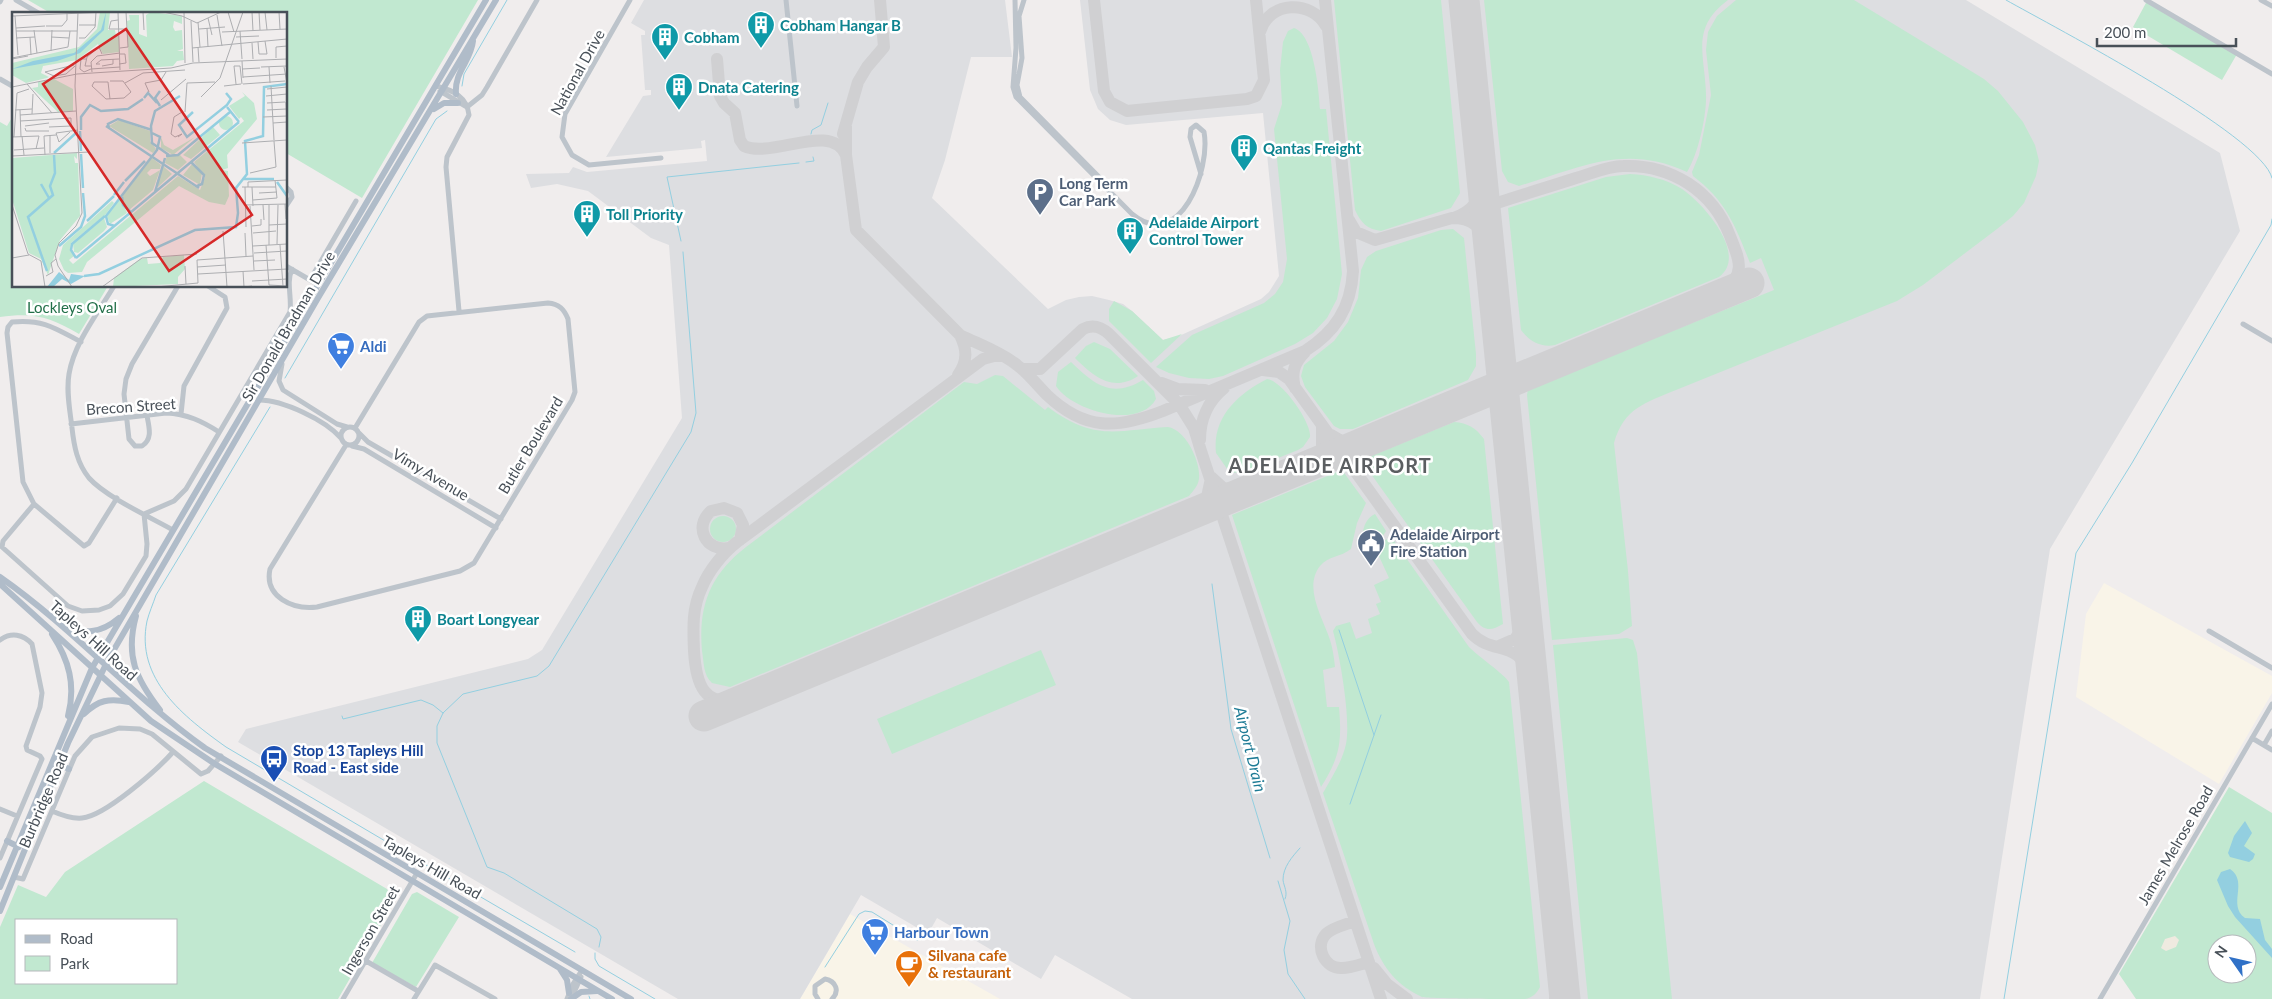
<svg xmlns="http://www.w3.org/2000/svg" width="2272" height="999" viewBox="0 0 2272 999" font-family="Lato,sans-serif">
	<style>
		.commercial { fill: #f9f4e8 }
		.airport { fill: #dddee1 }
		.green { fill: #c1e8d0; fill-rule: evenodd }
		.sand { fill: #efeae0 }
		.water { fill: #93cfe0 }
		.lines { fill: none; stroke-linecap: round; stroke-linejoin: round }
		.stream { stroke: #93cfe0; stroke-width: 1 }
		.taxiway { stroke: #d0d0d2; stroke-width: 12 }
		.runway { stroke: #d0d0d2; stroke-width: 31 }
		.minor { stroke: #bdc4cb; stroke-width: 5 }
		.major { stroke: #b0bcc9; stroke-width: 6 }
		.labels { text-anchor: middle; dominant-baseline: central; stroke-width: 5; stroke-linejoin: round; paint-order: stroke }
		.culture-label { font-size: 15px; font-weight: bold; fill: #0d838f; stroke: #fff; text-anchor: start }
		.street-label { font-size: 15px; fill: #485058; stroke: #fff }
		.service-label { font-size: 15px; font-weight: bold; fill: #4e5e75; stroke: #fff; text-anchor: start }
		.park-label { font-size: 15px; fill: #227049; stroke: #fff }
		.shop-label { font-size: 15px; font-weight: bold; fill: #366cbe; stroke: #fff; text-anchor: start }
		.transit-label { font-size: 15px; font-weight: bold; fill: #164399; stroke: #fff; text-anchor: start }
		.food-label { font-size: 15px; font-weight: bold; fill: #c56008; stroke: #fff; text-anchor: start }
		.water-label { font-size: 16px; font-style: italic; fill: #1e7b95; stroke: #fff }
		.district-label { font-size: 20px; font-weight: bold; letter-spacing: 1px; fill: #5b5e61; stroke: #fff }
		.inset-river { fill: none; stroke: #93cfe0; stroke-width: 2.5 }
		.inset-road { fill: none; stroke: #adaeb1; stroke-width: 1 }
		.view { fill: #d62828; fill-opacity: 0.15; stroke: #d62828; stroke-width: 2.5 }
		.inset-edge { fill: none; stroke: #485058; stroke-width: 2.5 }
	</style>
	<rect width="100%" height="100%" fill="#f0eded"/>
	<path class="commercial" d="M2104,583L2272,676V693L2219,784L2076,697L2086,614Z
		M850,914L1000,999H800Z"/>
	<path class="airport" d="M644,0H1005L1012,57H971L945,160L932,198L1048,309L1066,300L1079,297L1092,296L1109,300L1123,304L1132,311L1163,340L1179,336L1261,299L1269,292L1279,276L1263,113L1126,125L1110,120L1098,109L1090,90L1080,0H1966L2220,153L2240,231L2050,549L1980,999H1132L1055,955L1041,979L937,918L928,934L861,895L800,999H678L238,742L246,729L528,659L542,650L682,418L669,245L651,238L588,191L557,184L531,188L526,174L569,173L573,167L587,172L707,161L705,140L701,141L702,148L606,157L643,96L651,95V90H645L641,35H645V31L631,23Z"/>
	<path class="green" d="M28,0H478L362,198L286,153V14H52Z
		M1334,0H1441L1460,193L1451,208L1381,231C1367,229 1361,223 1355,210Z
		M1484,0H1728C1690,28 1705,55 1706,94C1707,115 1698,155 1687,172C1625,143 1579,168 1519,186L1508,182L1502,171Z
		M1736,0H1854L1984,79L1998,91L2023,122L2035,145L2039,161L2036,176L2024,203L2013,216L1997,229L1923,285L1897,301L1676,390C1645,403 1624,408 1614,443L1628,571L1632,626L1619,634L1552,640L1527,395L1528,389L1774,290L1761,258L1750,263C1735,225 1726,201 1693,176L1692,172L1699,155L1711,95L1706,50L1708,32L1717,16Z
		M2147,1L2237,54L2222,80L2133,27Z
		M1294,28C1314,34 1319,91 1320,109H1326L1342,274L1337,299L1327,318L1313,333L1295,344L1223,376L1209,379L1189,378L1169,373L1156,367L1192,335L1264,303L1275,294L1283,282L1287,259L1274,129L1282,104L1280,70L1283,42L1288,31Z
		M14,114V286H108L79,334C50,317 34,312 0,317V122L7,126Z
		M1630,174C1648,175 1666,179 1682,189C1703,203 1749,255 1719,277L1555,345C1541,348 1529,341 1521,330L1508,208L1606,177Z
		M1453,229L1464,238L1476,354V366L1468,380L1353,429H1340L1334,426L1305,387L1301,376L1304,365L1334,341L1348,322L1358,298L1361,270L1367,257L1376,251L1441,230Z
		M1114,301L1132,311L1163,340L1182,334L1151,363L1109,321V309Z
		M1094,342L1110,349L1138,376C1113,393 1093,376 1075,358L1086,346Z
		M1071,362C1094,384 1111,399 1143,380L1154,391L1156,399C1139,430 1072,411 1056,386L1058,372Z
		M995,375L1003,376L1045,410L1048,407C1095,442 1116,430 1168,427C1186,430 1201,462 1199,479C1198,486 1193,491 1189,496L730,687L712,683C703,675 704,662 702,651C698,606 710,575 746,547L964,382L977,384Z
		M1267,379C1282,380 1312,423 1310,437L1303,447L1298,450L1243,472L1230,473L1216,453C1212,417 1238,394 1267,379Z
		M1454,422C1468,423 1476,428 1484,439L1503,624C1492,630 1486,632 1477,622L1361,460Z
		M1342,470L1366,503L1357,523L1351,549C1341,557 1328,556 1320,566C1303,588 1323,618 1330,640C1333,649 1334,658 1335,667L1323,670L1327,707H1339C1342,742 1340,757 1321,787L1232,515Z
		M1375,514L1386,531L1381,539L1367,547C1359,538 1363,519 1375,514Z
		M710 529a13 13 0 1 1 26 0a13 13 0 1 1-26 0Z
		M1392,538L1469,647C1478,656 1504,674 1509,682L1540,987C1537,993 1532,998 1525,999C1512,999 1431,999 1422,997C1398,986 1383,968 1374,944L1323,793C1332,777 1342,762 1346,744C1351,719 1340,657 1333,631L1336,626L1350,622L1356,639L1372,633L1368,619L1380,614L1376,604L1381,602L1374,585L1389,578L1378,554L1370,556C1373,548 1383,539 1392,538Z
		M1627,638L1633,640L1637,653L1672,999H1588L1553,645Z
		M1041,650L1056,685L892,754L877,719Z
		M204,781L387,889L394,902L338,999H0V927L18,885L46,897L65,872ZM16,920H176V983H16Z
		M2229,787L2272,813V999H2136L2119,974ZM2217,944H2247V974H2217Z
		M417,892L459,917L416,987L372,963L412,894Z"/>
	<path class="sand" d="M2175,936L2179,940L2176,947L2166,951L2161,948L2165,939Z"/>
	<path class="water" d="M2245,821L2252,833L2244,846L2255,854L2253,859L2249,862L2230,857L2228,853L2234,836Z
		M2230,869C2249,882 2227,905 2245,918L2260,919L2265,940L2272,949V958L2235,917L2228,906L2217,880L2221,872Z"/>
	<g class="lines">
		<path class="stream" d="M2006,0C2052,26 2262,135 2272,178
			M462,86L464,74L507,0
			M811,134L812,130L821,125L828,103
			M806,162L814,161L813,157
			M681,241L667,177L799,163
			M285,378L436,119L447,111
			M270,407L156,595C153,604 149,613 147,621C135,679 184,717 226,747L419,861
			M1212,584L1231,729L1270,858
			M1339,630L1374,735
			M342,716L343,719L421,700L433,705L443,713
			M1350,804L1381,715
			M426,865L575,952
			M1278,881L1290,921L1284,950L1288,974L1305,999
			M1285,899C1288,892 1284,887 1283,880C1283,867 1292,857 1300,848
			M599,947L601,937L597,929L504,873L487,867L437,743V726L443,713L463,694L537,676L549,666L691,432L696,413L683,252
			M595,953V959L599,966L655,999
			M825,967L859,914L865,911L872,912L917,940
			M589,996L590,999
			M2004,999L2076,553L2132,463L2271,225L2272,219"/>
		<path class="taxiway" d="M1094,0L1104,91L1110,102L1127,111L1247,99L1256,96L1264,80L1256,0
			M1260,32C1269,0 1312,0 1326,26
			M717,59L720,96L724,103L735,113L740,140L744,146C772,159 831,121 846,155
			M846,126V155L856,230L960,335C967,349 968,361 958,375
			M843,134L858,82L867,67L884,47L880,0
			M1485,207C1515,197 1545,188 1576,178C1591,174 1607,166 1623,166C1671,164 1713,191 1730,236C1740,261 1746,273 1723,293
			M1454,218C1473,211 1480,201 1482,181
			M1349,220L1356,232L1375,240L1452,218C1472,218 1482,227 1488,245
			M960,335C978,344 1001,352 1017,365C1028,373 1037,385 1047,395C1085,431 1117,429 1163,411L1305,351C1335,332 1351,308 1353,271L1325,0
			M1022,369H1040L1083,329C1093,324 1101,327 1109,334L1179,404L1194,428L1201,451L1381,999
			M1263,370L1279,372L1289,379L1472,634C1494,656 1516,638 1533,677
			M1162,383L1178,389L1205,390
			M1295,388C1291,373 1294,363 1305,352
			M1331,435L1343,442H1360
			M1200,440C1200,420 1208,401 1224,388
			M1311,463L1322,447V426
			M1211,477L1223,488L1243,491
			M1196,510L1207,497L1210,483
			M729,548C706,552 693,527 711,511L724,508L737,513L743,525L740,540
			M1499,646L1515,639L1527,622
			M743,700C703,708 696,684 694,651C693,628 692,608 702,587C709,570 723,553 737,542L983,359L994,356H1002
			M1355,921C1345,925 1333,927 1326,934C1314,947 1325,969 1342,968C1351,968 1361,964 1369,962
			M1374,968L1387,984L1407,999
			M1555,999L1564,983"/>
		<path class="runway" d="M1464,0L1565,999
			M704,716L1749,283"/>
		<path class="minor" d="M16,0L40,14
			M630,0L565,114L562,137L572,155L589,165L661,158
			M786,0L797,106
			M1015,0L1016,48L1013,87L1016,97L1132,214C1180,254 1211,169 1204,132L1196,125L1191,129L1190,137L1201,174
			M1024,0L1019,16L1022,58L1017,85L1020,97L1104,182
			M2146,0L2272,74
			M2261,0L2272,6
			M0,2L1,0
			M0,79L14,87
			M436,86C453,90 467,97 469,115L447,157L446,167L459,311
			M440,91L467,107
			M467,107L482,95L487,87L537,0
			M286,187L291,192L292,197L286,206
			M286,266L317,284
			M310,280L356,201
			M114,286C98,313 74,343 69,374C66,392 70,410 72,428C74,446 77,463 89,478C106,497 150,517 173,530
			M2243,324L2272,341
			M81,342C55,328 43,319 12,322L8,327L7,333L23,482L34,504L84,546L89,543L117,498
			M282,364L279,381L283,390L337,424L347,427
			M259,400C283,400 325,420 341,438
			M181,414L184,386L227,308L225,297L208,286
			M147,416C149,427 153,439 142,446H135L129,439L124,394L126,379L132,364L178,286
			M71,424L166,413C187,414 202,421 219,432
			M341 436a9 9 0 1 1 18 0a9 9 0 1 1-18 0Z
			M359,433L368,442L501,519
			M346,445L270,569C264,597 293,610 317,607L460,571L474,563L572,400L575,392L568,319C564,309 559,304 548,303L427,316L419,322L355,428
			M352,446L364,449L496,528
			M34,504L3,541L2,547L68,606L82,611L99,610L110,606L123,594L146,556L147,544L144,514
			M144,514L174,501L186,489L290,312C292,297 286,283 292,269
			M2209,631L2272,668
			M0,640C11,632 23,634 32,644L42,693L40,707L26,746L27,750L40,756L42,759L0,858
			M2252,738L2272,750
			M2264,745L2272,731
			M0,809L17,816
			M52,811C61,815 71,819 82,818C105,816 157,770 173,752
			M14,877L23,879L75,756L92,737L119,728L140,729L152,734L201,774L208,771L221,756
			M366,961L418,991
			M343,999L417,873
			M414,999L435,965L495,999
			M567,999L573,984L582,970
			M571,999L581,977
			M818,999L815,994V986L825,979C836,981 840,991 832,999
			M2100,999L2272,704"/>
		<path class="major" d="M456,94C454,72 471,61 473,41
			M434,109L444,103H458
			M0,577C73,628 132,696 205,748L631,999
			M0,584L151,721L215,764L612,999
			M136,616C125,656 136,679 160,710
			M62,626C85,634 100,634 119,618
			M52,634C69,660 76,685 68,716
			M84,714C98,700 109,698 129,702
			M60,765L69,769
			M7,841L19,847
			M0,887L92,668L486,0
			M0,911L68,743L108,660L318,298L496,0
			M560,969L567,980L569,993
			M571,999L581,992L597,991"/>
	</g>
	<defs>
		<symbol id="building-pin" viewBox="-11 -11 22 30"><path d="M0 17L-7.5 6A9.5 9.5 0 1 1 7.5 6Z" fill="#0f9aa8" stroke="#fff"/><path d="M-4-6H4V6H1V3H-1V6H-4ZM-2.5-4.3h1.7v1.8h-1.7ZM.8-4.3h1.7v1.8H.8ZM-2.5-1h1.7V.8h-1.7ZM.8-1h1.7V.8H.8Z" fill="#fff"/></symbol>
		<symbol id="parking-pin" viewBox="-11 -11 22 30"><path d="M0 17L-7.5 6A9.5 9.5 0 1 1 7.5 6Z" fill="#5c6f8a" stroke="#fff"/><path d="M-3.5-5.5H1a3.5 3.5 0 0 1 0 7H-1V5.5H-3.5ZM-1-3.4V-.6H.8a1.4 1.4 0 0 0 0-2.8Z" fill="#fff"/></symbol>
		<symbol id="supermarket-pin" viewBox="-11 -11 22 30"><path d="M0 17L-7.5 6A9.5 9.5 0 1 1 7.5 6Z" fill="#3f7fe0" stroke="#fff"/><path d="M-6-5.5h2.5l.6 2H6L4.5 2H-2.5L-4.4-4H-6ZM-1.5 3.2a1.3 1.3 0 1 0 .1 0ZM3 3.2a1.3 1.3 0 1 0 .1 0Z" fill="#fff"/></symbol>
		<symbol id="civic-pin" viewBox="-11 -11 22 30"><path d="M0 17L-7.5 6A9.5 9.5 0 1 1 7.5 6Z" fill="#5c6f8a" stroke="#fff"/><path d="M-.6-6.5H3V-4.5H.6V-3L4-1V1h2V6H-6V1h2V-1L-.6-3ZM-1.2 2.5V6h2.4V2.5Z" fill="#fff"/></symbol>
		<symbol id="bus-pin" viewBox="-11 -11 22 30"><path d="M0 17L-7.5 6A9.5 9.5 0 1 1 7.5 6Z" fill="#1a4fb4" stroke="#fff"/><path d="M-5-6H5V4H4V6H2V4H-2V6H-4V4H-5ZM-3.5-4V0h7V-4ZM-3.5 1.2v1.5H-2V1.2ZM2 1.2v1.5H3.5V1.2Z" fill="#fff"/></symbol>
		<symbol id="cafe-pin" viewBox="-11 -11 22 30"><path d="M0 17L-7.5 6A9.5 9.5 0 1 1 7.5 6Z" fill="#e8710a" stroke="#fff"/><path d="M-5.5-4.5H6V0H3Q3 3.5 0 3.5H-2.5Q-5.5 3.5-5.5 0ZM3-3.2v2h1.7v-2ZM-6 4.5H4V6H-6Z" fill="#fff"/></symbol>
	</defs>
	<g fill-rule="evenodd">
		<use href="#building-pin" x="745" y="9" width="32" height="43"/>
		<use href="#building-pin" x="649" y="21" width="32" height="43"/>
		<use href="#building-pin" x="663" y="71" width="32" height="43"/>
		<use href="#building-pin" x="1228" y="132" width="32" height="43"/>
		<use href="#parking-pin" x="1024" y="176" width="32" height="43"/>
		<use href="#building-pin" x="571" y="198" width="32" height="43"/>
		<use href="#building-pin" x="1114" y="215" width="32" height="43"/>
		<use href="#supermarket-pin" x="325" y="330" width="32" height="43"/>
		<use href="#civic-pin" x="1355" y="527" width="32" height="43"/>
		<use href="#building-pin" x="402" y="603" width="32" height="43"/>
		<use href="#bus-pin" x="258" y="743" width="32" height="43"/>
		<use href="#supermarket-pin" x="859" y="916" width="32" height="43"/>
		<use href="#cafe-pin" x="893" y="948" width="32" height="43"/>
	</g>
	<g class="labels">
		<g class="culture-label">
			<text x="780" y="25">Cobham Hangar B</text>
			<text x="684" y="37">Cobham</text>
			<text x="698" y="87">Dnata Catering</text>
			<text x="1263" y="148">Qantas Freight</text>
			<text x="606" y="214">Toll Priority</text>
			<text x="1149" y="222">Adelaide Airport<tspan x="1149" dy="17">Control Tower</tspan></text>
			<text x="437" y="619">Boart Longyear</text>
		</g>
		<g class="street-label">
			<text transform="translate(577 72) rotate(-61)">National Drive</text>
			<text transform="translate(288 326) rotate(-60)">Sir Donald Bradman Drive</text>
			<text transform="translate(131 406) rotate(-4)">Brecon Street</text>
			<text transform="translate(530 445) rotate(-59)">Butler Boulevard</text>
			<text transform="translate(431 474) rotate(31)">Vimy Avenue</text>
			<text transform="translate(94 640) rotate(42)">Tapleys Hill Road</text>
			<text transform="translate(43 800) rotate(-67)">Burbridge Road</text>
			<text transform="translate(2175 845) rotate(-60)">James Melrose Road</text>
			<text transform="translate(432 867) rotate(30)">Tapleys Hill Road</text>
			<text transform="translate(370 930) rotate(-60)">Ingerson Street</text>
		</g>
		<g class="service-label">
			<text x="1059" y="183">Long Term<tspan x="1059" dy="17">Car Park</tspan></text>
			<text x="1390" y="534">Adelaide Airport<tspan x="1390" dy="17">Fire Station</tspan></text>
		</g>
		<g class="park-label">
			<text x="72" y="307">Lockleys Oval</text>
		</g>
		<g class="shop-label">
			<text x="360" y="346">Aldi</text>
			<text x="894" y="932">Harbour Town</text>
		</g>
		<g class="transit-label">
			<text x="293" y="750">Stop 13 Tapleys Hill<tspan x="293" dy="17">Road - East side</tspan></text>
		</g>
		<g class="food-label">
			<text x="928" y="955">Silvana cafe<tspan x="928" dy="17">&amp; restaurant</tspan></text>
		</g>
		<g class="water-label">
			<text transform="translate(1251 749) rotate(76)">Airport Drain</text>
		</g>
		<g class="district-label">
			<text x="1330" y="465">ADELAIDE AIRPORT</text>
		</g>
	</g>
	<g transform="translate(12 12)">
		<rect width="275" height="275" fill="#f0eded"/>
		<path d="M88,0H98L96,18H103L104,24H107V40L91,42L86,32L65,48L31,54L29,61L37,65L35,66L14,71L0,63V51L67,35L85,17ZM139,0L170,4V12L162,9L161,15L163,19L170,18L171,37L165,39H171L172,48L165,49L161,54L117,57L115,9L118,8L117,3H127V22L135,25L134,3ZM42,67L61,77V99L46,100L20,76L26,75V70ZM230,80L242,91L245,107L215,143L216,156L210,158L216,159L217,184L213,193L197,190L167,174L75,250L70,260L56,261L52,258L47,247L51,233L100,189L102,191L94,202L59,231L58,238L62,244L57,248L61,252L166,164L188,178L193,165L182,150L232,109L229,105L227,107L217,94L233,84ZM207 111a7 7 0 1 1 14 0a7 7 0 1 1-14 0ZM107,108L138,119V129L144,137L141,141L97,114ZM201,115L208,123L179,147L171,143ZM149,125L152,133L161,138L183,125L161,143L149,136ZM65,141V147L62,144L63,151H66L68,204L48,228L36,263L29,247L17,241L0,187V146ZM168,143L175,150L166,158L153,151L155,144ZM140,146L149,153L148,157H139L135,161L138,164L148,158L141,178L117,198L111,191V183ZM180,152L190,161L188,173L171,163ZM151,154L160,162L146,175L144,172ZM109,186L115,201L98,212L95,204ZM92,206L95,215L92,219L66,241L62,240L61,232ZM172,243L173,257L166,265V272L101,275L102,266L128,247L135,246L136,252L148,251L151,245Z" fill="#c1e8d0"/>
		<path d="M94,0L92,18L68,41L45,49L0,57L21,49L62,41L89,18ZM47,260L57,268L59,262L73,264L59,272L50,267L41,275H35Z" fill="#93cfe0"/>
		<path class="inset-river" d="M132,86L136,81L145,91M148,94L143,86L148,79M215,95L227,110M181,100L167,113L175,125L215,93L219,87L214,81M94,114L187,176M97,116L96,112L106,107L140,118M69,118V105L78,93L89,99L116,97L131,87M68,119L69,139M42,141L64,121M69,142L71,176M157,143L140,131L139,114L143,99L168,84M154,144L166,143L218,100M179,150L192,163L190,172L185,174M232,167H262M113,169L133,149M265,170L275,184M29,172L37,186M143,180L153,146M102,183L112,170M110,185L111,193L119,200M75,209L102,184M103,214L96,212L94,204L145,138L148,125L140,121M47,234L69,215L73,204L71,181M64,246L59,238L60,232L93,204M64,246L227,110M35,259L16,205L41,183L38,174L43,161L42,143M72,264L87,262L183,218L224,215L226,201L224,176L235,162L233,129L251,124L252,75L275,72"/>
		<path class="inset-road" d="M106,0L108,58M131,0L132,18M151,0L170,4L185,11L209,0M172,0L173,51M216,0L222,20M240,0L241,19M247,0L248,18M253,0L255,18M267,0L268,17M205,3L210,34M0,4L95,0M3,4L6,43M196,6L200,23M106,8L99,9L97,17H114M179,9L181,50M186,10L188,35M67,13H84M34,14H50L55,8V1M4,16L33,14M195,16L196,35M187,17L213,15M22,18L25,41M4,19H65M228,19L230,47M210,20L275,17M18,25L19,43M39,25L57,26M224,25L247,24M4,26L23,25M67,26H73L83,15L84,0M246,30L247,42H255L253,29M240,31L241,47M186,35L187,50M108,36L116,35L114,0M180,36L275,27M39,39L40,18M0,46L56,35L58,19M264,46V35L275,34M0,47L16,44M74,47H69L68,57L72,60L79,57M230,49L231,66M88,52H84L89,48L107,47M107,52L114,51L113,42H108M79,54H73L75,45L87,35L90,42M90,54L101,52V47M249,55L275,54M257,55L258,71M272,55L275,71M79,57L108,55M230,57L248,56M33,60L42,64L54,62L63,54M33,60L62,53M80,60L79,50L85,44L108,41M131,61L173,58M231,65L275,62M96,70H82L80,74L94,87L112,86L119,80L111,69H98M96,70L98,87M113,71L131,61M175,71L203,70M15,72L40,101M224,72L222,54H228L230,72M231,72L273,69M212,74L229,72M259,74L262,128M0,75L65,62L159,56L181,51L275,47M255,77L275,75M137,80L133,71L149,68L154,60M254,84L275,82M189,85L208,66L231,0M149,88L174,67M255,91L273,90M3,98L20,97M8,98L9,125M255,98L274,97M173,100L175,71M20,102L21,82M8,103L64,99M251,105L275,104M8,109L59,106V114L37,115M261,111L275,110L274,90M13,114L37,111M13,116L14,119H37M44,121L47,130L58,120M44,121L66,118M38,123V141M10,124L12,143M0,125L27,124L24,137M2,125L5,81L17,77M166,125L170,122L163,125L159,122L162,105L170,100M262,129L264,155M230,131L275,128M2,138L32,136M33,143L32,124L44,123M0,144L77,140M238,161L264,155M263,168L265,186M230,175H264M233,175L234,215M236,175V170L275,168M240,175L241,194M247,181L265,180M241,188L265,186M273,192L274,207M0,193L16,242L29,249L33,275M233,193L275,192M251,193L252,208M238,194L242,258M257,213L275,212M240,214L249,213V207M211,219L215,275M233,221L234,244M241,221L264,219M265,232L266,193M254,233L257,273L275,274M257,233V193M268,233L271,274M241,234L275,232M242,241L275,239M0,246L17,243M185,248L241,244M185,248L186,271M242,249L263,248M173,254L174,272M185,255L214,253M231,259L232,275L240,274M186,262L275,257M34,264L41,260L39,251L44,247M240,269L275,267M60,275L46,254L43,243L47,231L64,214L70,201L63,74L66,0M90,275L130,246L185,242M144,275L186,271"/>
		<path class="view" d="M114,17L240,203L157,259L31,72Z"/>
		<rect width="275" height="275" class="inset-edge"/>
	</g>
	<rect x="15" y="919" width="162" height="65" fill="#ffffff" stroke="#b6b9bc"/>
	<rect x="25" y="935" width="25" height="8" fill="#b0bcc9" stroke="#b6b9bc"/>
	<text x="60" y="944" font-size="15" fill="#485058">Road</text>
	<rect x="25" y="956" width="25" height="15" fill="#c1e8d0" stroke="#b6b9bc"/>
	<text x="60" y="969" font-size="15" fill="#485058">Park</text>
	<g transform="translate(2232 959) rotate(304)"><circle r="24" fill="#ffffff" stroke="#b6b9bc"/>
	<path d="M0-4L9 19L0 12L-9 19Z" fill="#3071c7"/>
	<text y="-8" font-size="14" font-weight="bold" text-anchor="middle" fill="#485058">N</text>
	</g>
	<path d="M2097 38v8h139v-8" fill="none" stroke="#485058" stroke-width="2.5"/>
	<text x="2104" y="38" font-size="15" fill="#485058" stroke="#ffffff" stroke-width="4" paint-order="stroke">200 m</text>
</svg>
